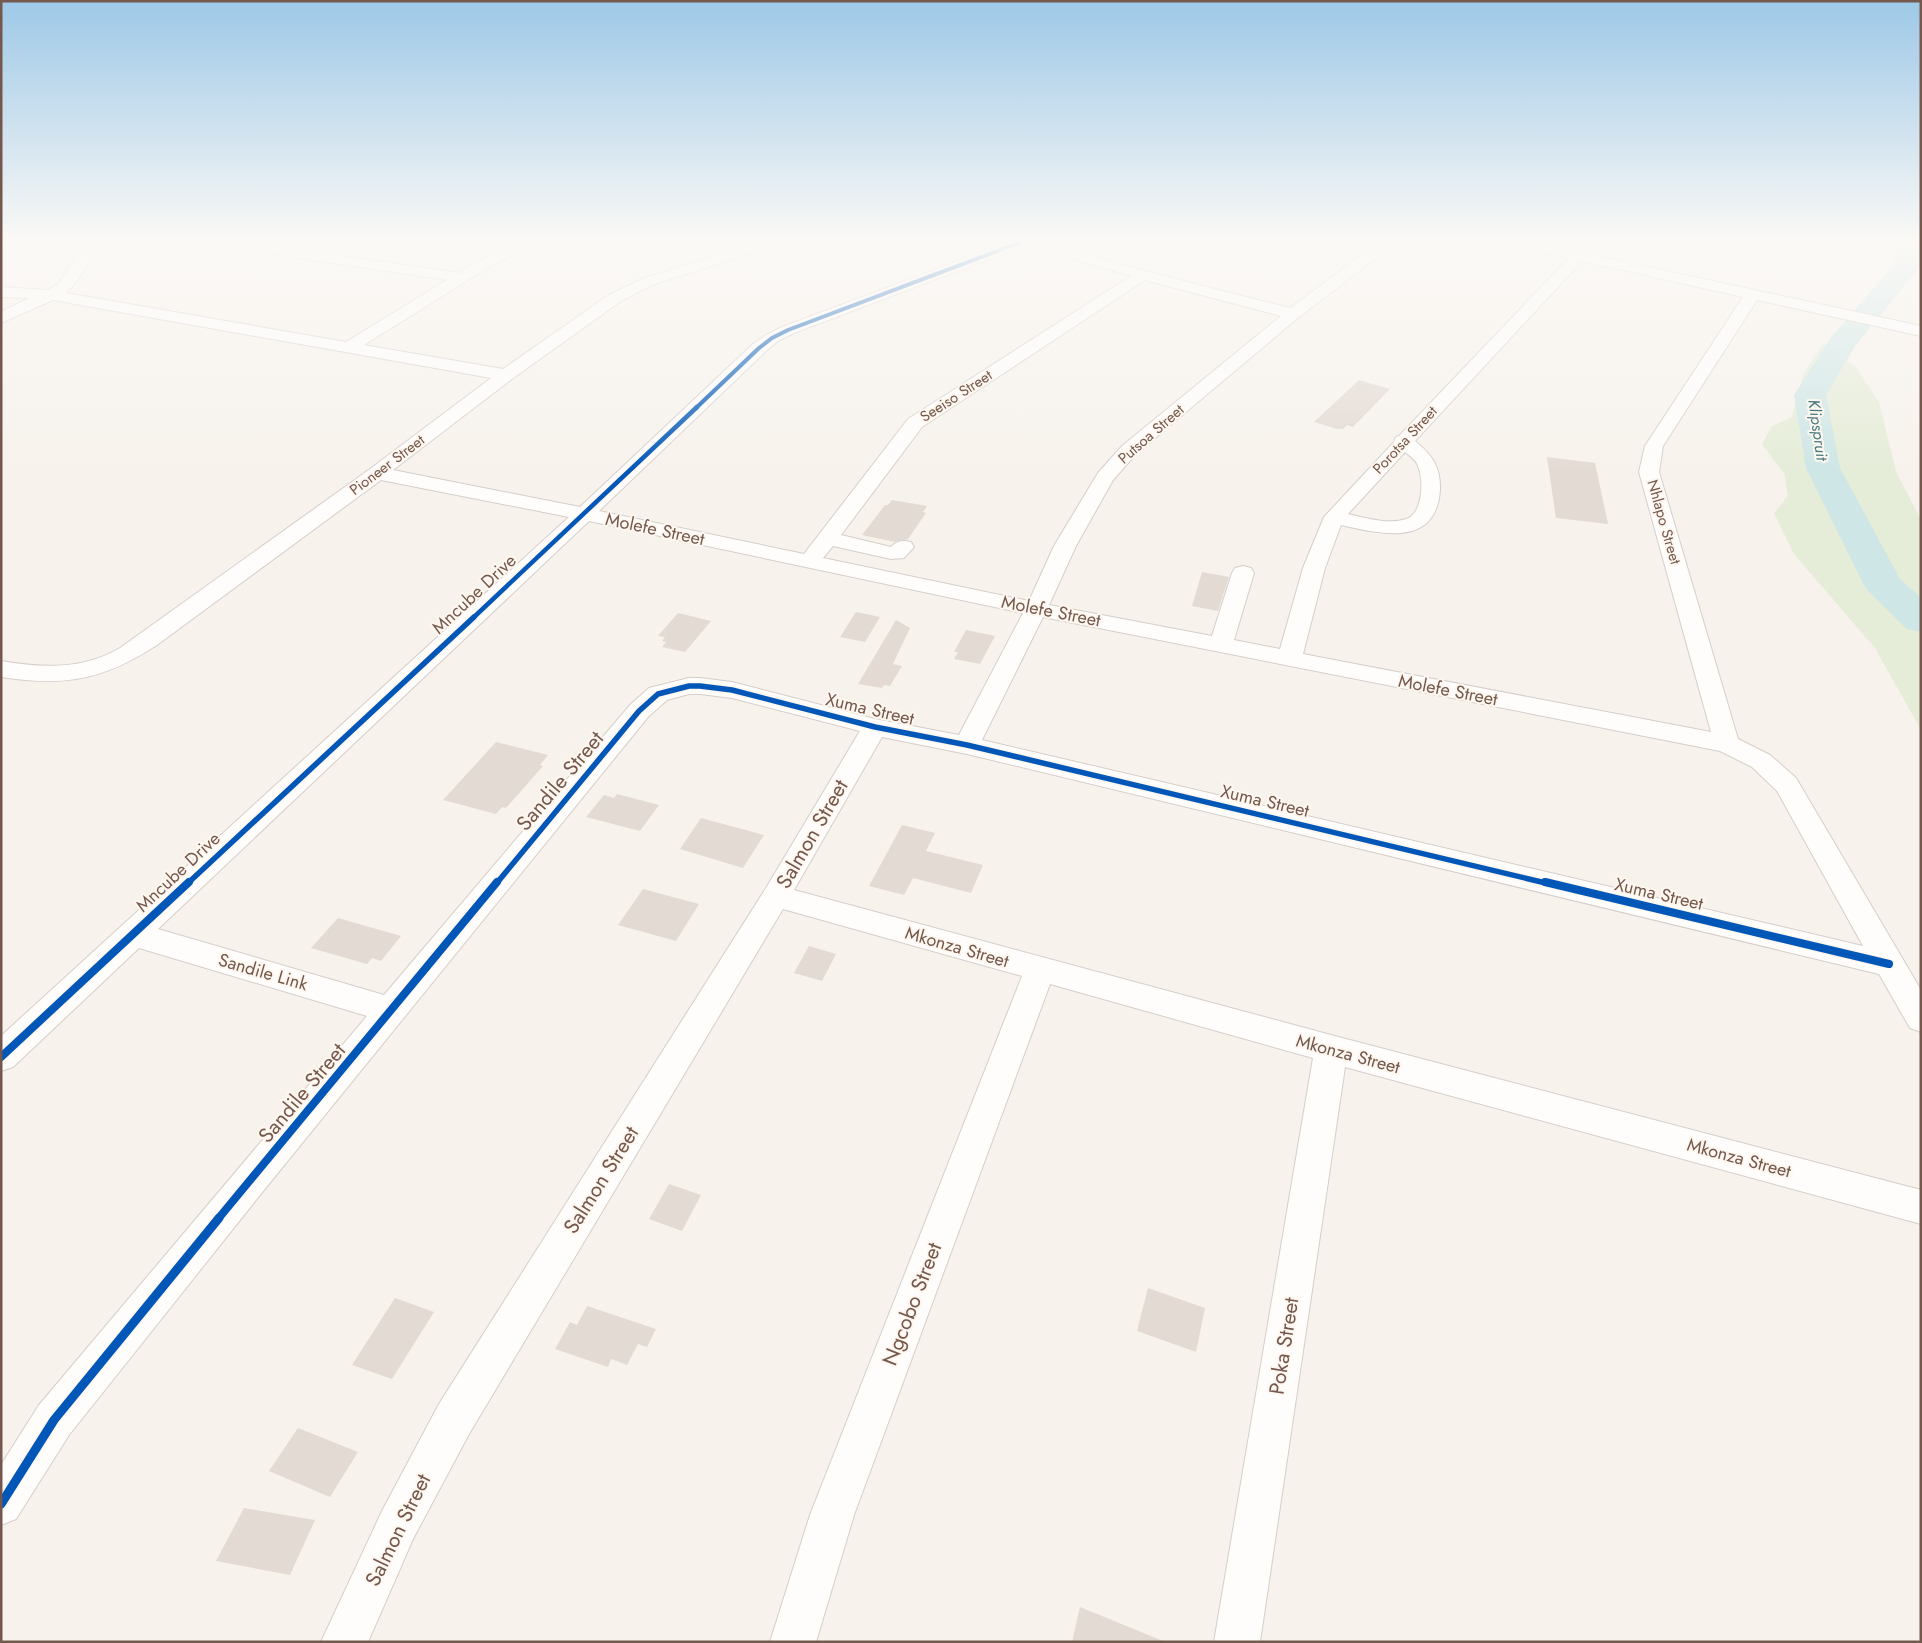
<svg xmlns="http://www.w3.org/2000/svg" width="1922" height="1643" viewBox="0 0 1922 1643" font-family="Jost,sans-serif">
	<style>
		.green { fill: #e5ecd8 }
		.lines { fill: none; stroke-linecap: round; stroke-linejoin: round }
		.stream { stroke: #cee6e6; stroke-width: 4.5 }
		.river { fill: #cee6e6; fill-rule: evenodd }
		.building { fill: #e3dad4 }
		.minor-casing { stroke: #d6cec9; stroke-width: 2 }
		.minor { fill: #fefdfc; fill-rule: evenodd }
		.cycleway-far4-casing { stroke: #fef7ef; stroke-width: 5.5 }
		.cycleway-far3-casing { stroke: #fef7ef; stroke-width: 7 }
		.cycleway-far2-casing { stroke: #fef7ef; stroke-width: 9 }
		.cycleway-far1-casing { stroke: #fef7ef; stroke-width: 11 }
		.cycleway-casing { stroke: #fef7ef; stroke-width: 12 }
		.cycleway-far4 { stroke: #0057b8; stroke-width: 4 }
		.cycleway-far3 { stroke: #0057b8; stroke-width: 4.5 }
		.cycleway-far2 { stroke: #0057b8; stroke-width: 5.5 }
		.cycleway-far1 { stroke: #0057b8; stroke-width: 8 }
		.cycleway { stroke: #0057b8; stroke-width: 9 }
		.labels { text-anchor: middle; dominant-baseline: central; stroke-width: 4; stroke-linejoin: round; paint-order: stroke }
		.far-street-label { font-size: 15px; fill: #74584d; stroke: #fef7ef }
		.far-water-label { font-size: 16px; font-style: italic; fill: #457a7f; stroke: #fef7ef }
		.street-label { font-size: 18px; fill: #74584d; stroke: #fef7ef }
		.near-street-label { font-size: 21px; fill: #74584d; stroke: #fef7ef }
	</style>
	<rect width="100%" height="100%" fill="#f7f2ec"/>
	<path class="green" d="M1823,343L1835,354L1855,366L1879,402L1896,472L1921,520V730L1875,648L1794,554L1774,513L1788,496L1785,475L1762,444L1772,426L1792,417L1804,373Z"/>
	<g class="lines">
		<path class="stream" d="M1911,244L1921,246"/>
		<path class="river" d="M1897,242H1921L1919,268L1855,346L1826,395L1840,468L1900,579L1921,598V632L1907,629L1870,593L1864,585L1806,468L1794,395L1832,336L1893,266L1898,245Z"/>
	</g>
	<path class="building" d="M1359,380L1390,389L1353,427L1347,425L1343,429H1337L1314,422Z
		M1547,457L1595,463L1608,524L1556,518Z
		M892,500L927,506L923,512L926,513L908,539L895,542L862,535L885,505H888Z
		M1202,572L1229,577L1218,611L1192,606Z
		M856,612L880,617L865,642L840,637Z
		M678,613L711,621L685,652L662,647L666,642L662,641L665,637L658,636Z
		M896,620L910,628L893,664L902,666L890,686L884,685L882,688L858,684Z
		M966,630L995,636L980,664L954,659L958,652H954Z
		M496,742L548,755L540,765L543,766L506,808L502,807L496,814L443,800Z
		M617,794L659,805L640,831L586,817L604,795L614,798Z
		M701,818L764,835L743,868L680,849Z
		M902,825L935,833L926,851L983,865L971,893L913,878L904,895L869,886Z
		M643,889L699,904L676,941L618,925Z
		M338,918L401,936L381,961L372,958L367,964L311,948Z
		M809,946L836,954L822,981L794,973Z
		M669,1184L701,1195L682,1231L649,1219Z
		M1148,1288L1205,1308L1196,1352L1137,1331Z
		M395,1298L434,1312L392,1379L352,1365Z
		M587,1306L656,1329L647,1347L638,1344L627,1365L611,1359L608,1367L555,1349L570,1322L577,1325Z
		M298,1428L358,1452L330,1497L269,1471Z
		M244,1508L315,1520L290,1575L216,1561Z
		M1080,1607L1163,1641V1642H1072Z"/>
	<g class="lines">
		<defs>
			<path id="minor" d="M85,242H99L98,244L117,242H160L158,245L153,246L93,253L78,280L66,293L346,342L447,280L221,246L216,245L214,242H247L459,273L498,251L529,242H550L548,245L508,257L489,267L364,345L503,369L609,295L642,279L759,242H779L777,245L652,285L621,301L512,379L393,470L580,507L753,344L766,335L782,327L1009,242H1045L1148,272L1290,308L1380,242H1395L1393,245L1299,317L1136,454L1113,480L1076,546L1049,605L1212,636L1232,573L1235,568L1243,566L1251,568L1254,573L1234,640L1280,649L1303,568L1324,517L1394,442L1396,437L1399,436L1569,258L1509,245L1507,242H1532L1921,326V336L1757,300L1663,446L1659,472L1738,739L1770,755L1796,778L1921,990V1032L1910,1028L1879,974L967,754L882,737L794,890L1331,1035L1921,1190V1224L1345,1067L1260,1642H1214L1313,1058L1050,984L854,1515L816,1642H770L810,1515L1022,976L783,909L469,1434L413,1539L368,1642H321L383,1509L439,1404L766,888L860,731L732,698L700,694H689L667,700L648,717L260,1195L69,1435L16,1519L1,1525V1465L39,1405L367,1016L139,948L13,1067L1,1071V1036L569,517L381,480L157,645C103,680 65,687 1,677V661C43,668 83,670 120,648L370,469L491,378L53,300L1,323V312L29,298L1,297V287L47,290L58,285ZM1026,245L1131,276L908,419L804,554L599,511L765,352L778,341L794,333ZM1582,261L1743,297L1645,446L1639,472L1711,732L1303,654L1325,568L1341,525C1381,534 1436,548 1440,490C1441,467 1432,455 1415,441ZM1145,280L1281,316L1122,446L1098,473L1054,546L1029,601L823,558L833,546L891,559L904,558L914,547L911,542C902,540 897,541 891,547L841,535L922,427ZM1405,452C1410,456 1416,460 1418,466C1424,480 1423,514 1406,519C1389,525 1365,518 1348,514ZM589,521L1023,613L959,735L875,719L732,682L700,678H689L649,688L630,705L384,995L158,929ZM1043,617L1720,751L1752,767L1777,791L1863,946L982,740Z"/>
		</defs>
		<use href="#minor" class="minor-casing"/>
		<use href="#minor" class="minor"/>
		<defs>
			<path id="cycleway-far4" d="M696,408L759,348L772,338L788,330L1021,242"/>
			<path id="cycleway-far3" d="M473,618L697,407"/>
			<path id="cycleway-far2" d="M187,884L474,617
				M496,884L639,711L658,694L689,686H700L732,690L875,727L967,745L1550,884"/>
			<path id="cycleway-far1" d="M1545,882L1889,964
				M1,1057L189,882
				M218,1219L497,882"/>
			<path id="cycleway" d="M1,1504L54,1420L219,1218"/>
		</defs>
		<use href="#cycleway-far4" class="cycleway-far4-casing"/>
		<use href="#cycleway-far3" class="cycleway-far3-casing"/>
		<use href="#cycleway-far2" class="cycleway-far2-casing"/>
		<use href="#cycleway-far1" class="cycleway-far1-casing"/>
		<use href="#cycleway" class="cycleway-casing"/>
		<use href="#cycleway-far4" class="cycleway-far4"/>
		<use href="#cycleway-far3" class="cycleway-far3"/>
		<use href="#cycleway-far2" class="cycleway-far2"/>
		<use href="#cycleway-far1" class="cycleway-far1"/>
		<use href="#cycleway" class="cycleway"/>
	</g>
	<linearGradient id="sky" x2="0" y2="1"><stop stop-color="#9dc8e7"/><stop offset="0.51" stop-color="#fbf9f6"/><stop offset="1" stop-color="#fbf9f6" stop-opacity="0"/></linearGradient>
	<rect width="1922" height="472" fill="url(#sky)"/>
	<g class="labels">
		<g class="far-street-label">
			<text transform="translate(956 396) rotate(-33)">Seeiso Street</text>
			<text transform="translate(1151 434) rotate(-41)">Putsoa Street</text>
			<text transform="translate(1405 440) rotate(-47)">Porotsa Street</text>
			<text transform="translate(387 465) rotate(-37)">Pioneer Street</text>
			<text transform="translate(1664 522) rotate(74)">Nhlapo Street</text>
		</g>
		<g class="far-water-label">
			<text transform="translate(1818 430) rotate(82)">Klipspruit</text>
		</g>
		<g class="street-label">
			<text transform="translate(655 529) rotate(12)">Molefe Street</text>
			<text transform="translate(474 594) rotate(-43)">Mncube Drive</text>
			<text transform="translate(1051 611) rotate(11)">Molefe Street</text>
			<text transform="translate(1448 690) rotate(11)">Molefe Street</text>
			<text transform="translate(870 709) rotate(13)">Xuma Street</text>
			<text transform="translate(1265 801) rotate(13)">Xuma Street</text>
			<text transform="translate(178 872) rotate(-43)">Mncube Drive</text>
			<text transform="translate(1659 894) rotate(13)">Xuma Street</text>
			<text transform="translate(957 947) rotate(16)">Mkonza Street</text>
			<text transform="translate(263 972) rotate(16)">Sandile Link</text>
			<text transform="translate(1348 1054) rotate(15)">Mkonza Street</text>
			<text transform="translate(1739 1158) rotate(15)">Mkonza Street</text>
		</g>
		<g class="near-street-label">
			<text transform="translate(560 781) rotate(-50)">Sandile Street</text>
			<text transform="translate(812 834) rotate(-60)">Salmon Street</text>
			<text transform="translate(302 1093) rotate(-50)">Sandile Street</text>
			<text transform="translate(601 1180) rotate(-58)">Salmon Street</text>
			<text transform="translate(912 1304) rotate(-69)">Ngcobo Street</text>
			<text transform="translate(1284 1346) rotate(-81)">Poka Street</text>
			<text transform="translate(398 1530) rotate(-64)">Salmon Street</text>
		</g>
	</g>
	<rect width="1922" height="1643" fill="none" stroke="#74584d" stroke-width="5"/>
</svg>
